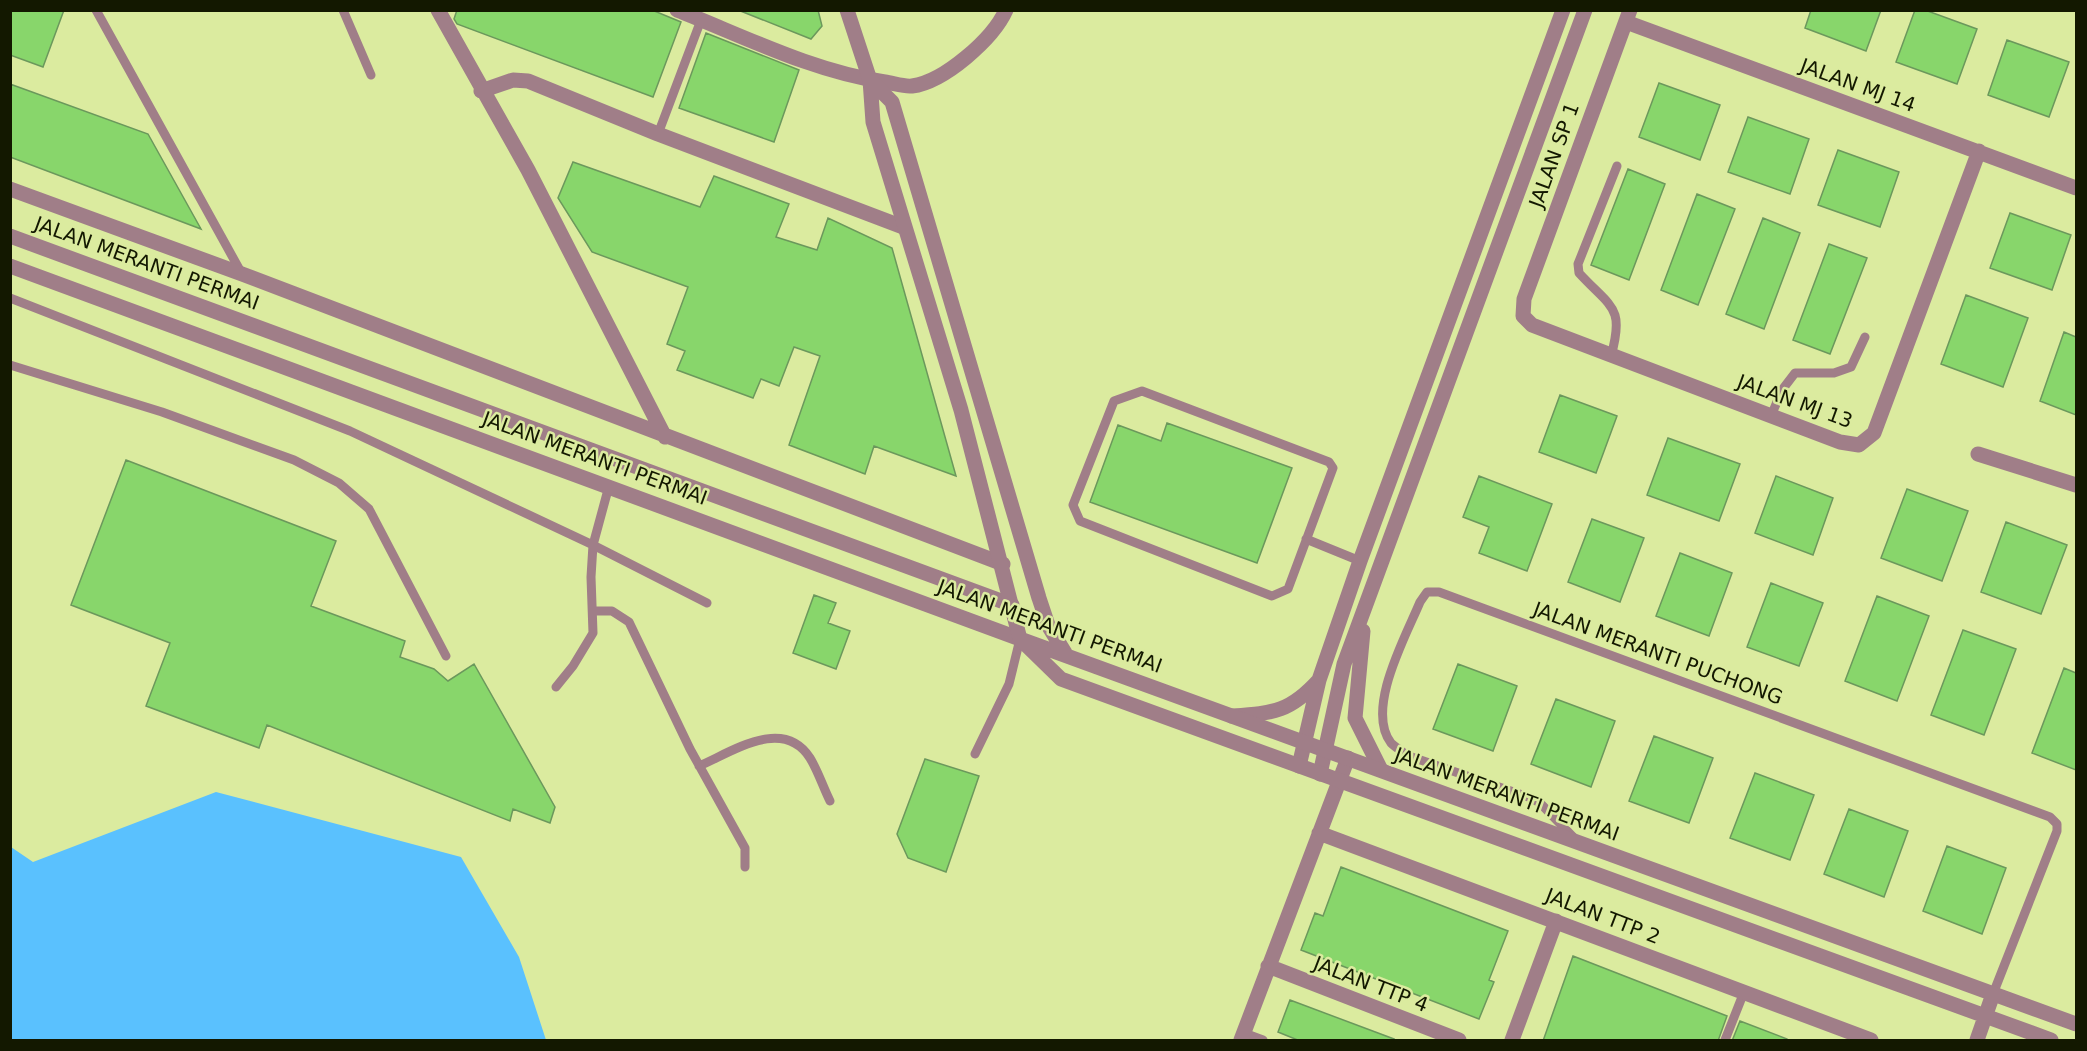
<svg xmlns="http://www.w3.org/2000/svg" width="2087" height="1051" viewBox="0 0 2087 1051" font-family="'DejaVu Sans',sans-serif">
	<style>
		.water { fill: #5ac1fe }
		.building { fill: #88d66b; stroke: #6b985c; stroke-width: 1.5 }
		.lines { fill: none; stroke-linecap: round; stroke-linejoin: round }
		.service { stroke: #a07e88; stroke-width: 9 }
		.minor { stroke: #a07e88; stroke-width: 15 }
		.tertiary { stroke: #a07e88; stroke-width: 15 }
		.labels { text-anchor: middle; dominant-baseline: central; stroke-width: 5; stroke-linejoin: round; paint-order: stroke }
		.street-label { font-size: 20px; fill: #131800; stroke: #dbeb9f }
	</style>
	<rect width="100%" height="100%" fill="#dbeb9f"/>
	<path class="water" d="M216,792L461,857L519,957L546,1040H11V847L33,862Z"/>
	<path class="building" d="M10,10H64L43,67L10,55Z
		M457,10H652L681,22L653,97L457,24L454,19Z
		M738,10H818L822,26L811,39Z
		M1811,10H1881L1866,51L1805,28Z
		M1915,10H1925L1977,29L1957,84L1896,62Z
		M706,33L799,70L774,142L679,108Z
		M2007,40L2069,62L2049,117L1988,95Z
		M1659,83L1720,105L1700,160L1639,137Z
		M10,84L148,134L201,229L10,157Z
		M1748,117L1809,139L1790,194L1728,172Z
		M1838,150L1899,172L1880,227L1818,205Z
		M573,162L700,207L714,176L789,204L776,237L817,250L828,218L892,248L956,476L874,446L865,474L789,445L820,356L794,347L779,386L761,379L753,398L677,370L685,351L667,344L688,287L592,252L558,198Z
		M1628,169L1665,184L1629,280L1591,265Z
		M1697,194L1735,209L1698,305L1661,290Z
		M2010,213L2071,235L2052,290L1990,268Z
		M1763,218L1800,233L1764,329L1726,314Z
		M1829,244L1867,258L1830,354L1793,340Z
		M1966,295L2028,318L2003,387L1941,364Z
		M2064,332L2076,337V415L2040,401Z
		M1560,395L1617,416L1596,473L1539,452Z
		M1167,423L1292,468L1257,563L1090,502L1118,425L1161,441Z
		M1668,438L1740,464L1719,521L1647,495Z
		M126,460L336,541L311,606L405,641L400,657L434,669L448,681L474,664L555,807L550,823L513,809L510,821L267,725L259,748L146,706L170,643L71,605Z
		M1479,476L1552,504L1527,571L1479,553L1489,527L1463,517Z
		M1776,476L1833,498L1813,555L1755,533Z
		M1907,489L1968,511L1942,581L1881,558Z
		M1592,519L1644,538L1620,602L1568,582Z
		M2006,522L2067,545L2041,614L1981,592Z
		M1680,553L1732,573L1709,636L1656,616Z
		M1771,583L1823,603L1799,666L1747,647Z
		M814,595L836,603L828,623L850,631L836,669L793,653Z
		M1877,596L1929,616L1897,701L1845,681Z
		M1963,630L2016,649L1984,735L1931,715Z
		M1458,664L1517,686L1493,751L1433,729Z
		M2064,668L2076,673V770L2032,753Z
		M1556,699L1615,721L1591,787L1531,764Z
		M1654,736L1713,758L1689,823L1629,801Z
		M925,759L979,776L946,872L908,858L897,834Z
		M1755,773L1814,795L1790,860L1730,838Z
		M1849,809L1908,831L1884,897L1824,874Z
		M1947,846L2006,868L1982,934L1923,911Z
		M1341,867L1508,931L1489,980L1494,982L1479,1019L1301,950L1315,913L1323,916Z
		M1573,956L1727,1016L1718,1041H1543Z
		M1290,1000L1394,1039L1393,1041H1300L1278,1032Z
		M1740,1021L1787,1039V1041H1732Z"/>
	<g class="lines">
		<path class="service" d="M96,10L242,274
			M343,10L371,75
			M658,134L701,20
			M10,298L350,431L593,545L707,603
			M1611,356C1625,306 1611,308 1579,273L1578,264L1617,166
			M10,365L162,412L294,460L339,483L369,509L446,656
			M1142,391L1329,462L1333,468L1288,589L1272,596L1080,521L1073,505L1114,401Z
			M1771,416L1782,390L1795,373H1834L1851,367L1865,337
			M1306,539L1360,561
			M593,611H612L629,622L690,749L745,848V867
			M556,687L573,666L593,633L591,577L593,545L609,486
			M975,754L1009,684L1020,639
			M699,766C732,752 783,716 810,758C818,771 823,787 830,801
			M1575,839L1540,803L1531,798L1406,755C1402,751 1395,747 1391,743C1365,709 1406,636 1420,602L1427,592H1439L2050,817L2057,824V831L1993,994
			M1244,1033L1263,1040
			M1725,1040L1744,992"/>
		<path class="minor" d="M438,10L528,170L665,437
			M677,10C743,36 814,72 885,82C893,83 904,87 912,86C944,82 993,39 1006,10
			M1630,10L1524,299L1523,316L1532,325L1840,442L1859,445L1874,433L1979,151
			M1626,22L2076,188
			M481,91L513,80L528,81L658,134L903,227
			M10,189L242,274L1003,564
			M10,236L1012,605
			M10,266L1020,639
			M1978,454L2076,485
			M1363,631L1355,718L1381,770
			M1232,716C1274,713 1290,712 1319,680
			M1299,766L1319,680L1360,561L1563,10
			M1320,774L1344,664L1585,10
			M1319,833L1871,1040
			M1268,966L1459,1040
			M1241,1040L1348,758
			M1512,1040L1556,921"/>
		<path class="tertiary" d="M847,10L870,80L873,122L961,410L1020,639L1061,679L2051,1040
			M870,80L892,102L1039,598L1048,625L1065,653
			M1023,640L2076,1024
			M1977,1040L1993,994"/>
	</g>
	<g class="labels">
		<g class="street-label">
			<text transform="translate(1858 85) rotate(20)">JALAN MJ 14</text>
			<text transform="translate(1554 155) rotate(-70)">JALAN SP 1</text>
			<text transform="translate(147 263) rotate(20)">JALAN MERANTI PERMAI</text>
			<text transform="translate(1795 401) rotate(20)">JALAN MJ 13</text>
			<text transform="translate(595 458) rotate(20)">JALAN MERANTI PERMAI</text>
			<text transform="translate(1050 626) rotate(20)">JALAN MERANTI PERMAI</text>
			<text transform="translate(1658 653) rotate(20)">JALAN MERANTI PUCHONG</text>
			<text transform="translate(1507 794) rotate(20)">JALAN MERANTI PERMAI</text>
			<text transform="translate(1603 916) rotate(21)">JALAN TTP 2</text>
			<text transform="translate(1371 984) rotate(21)">JALAN TTP 4</text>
		</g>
	</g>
	<rect width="2087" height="1051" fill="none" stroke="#131800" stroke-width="24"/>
</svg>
